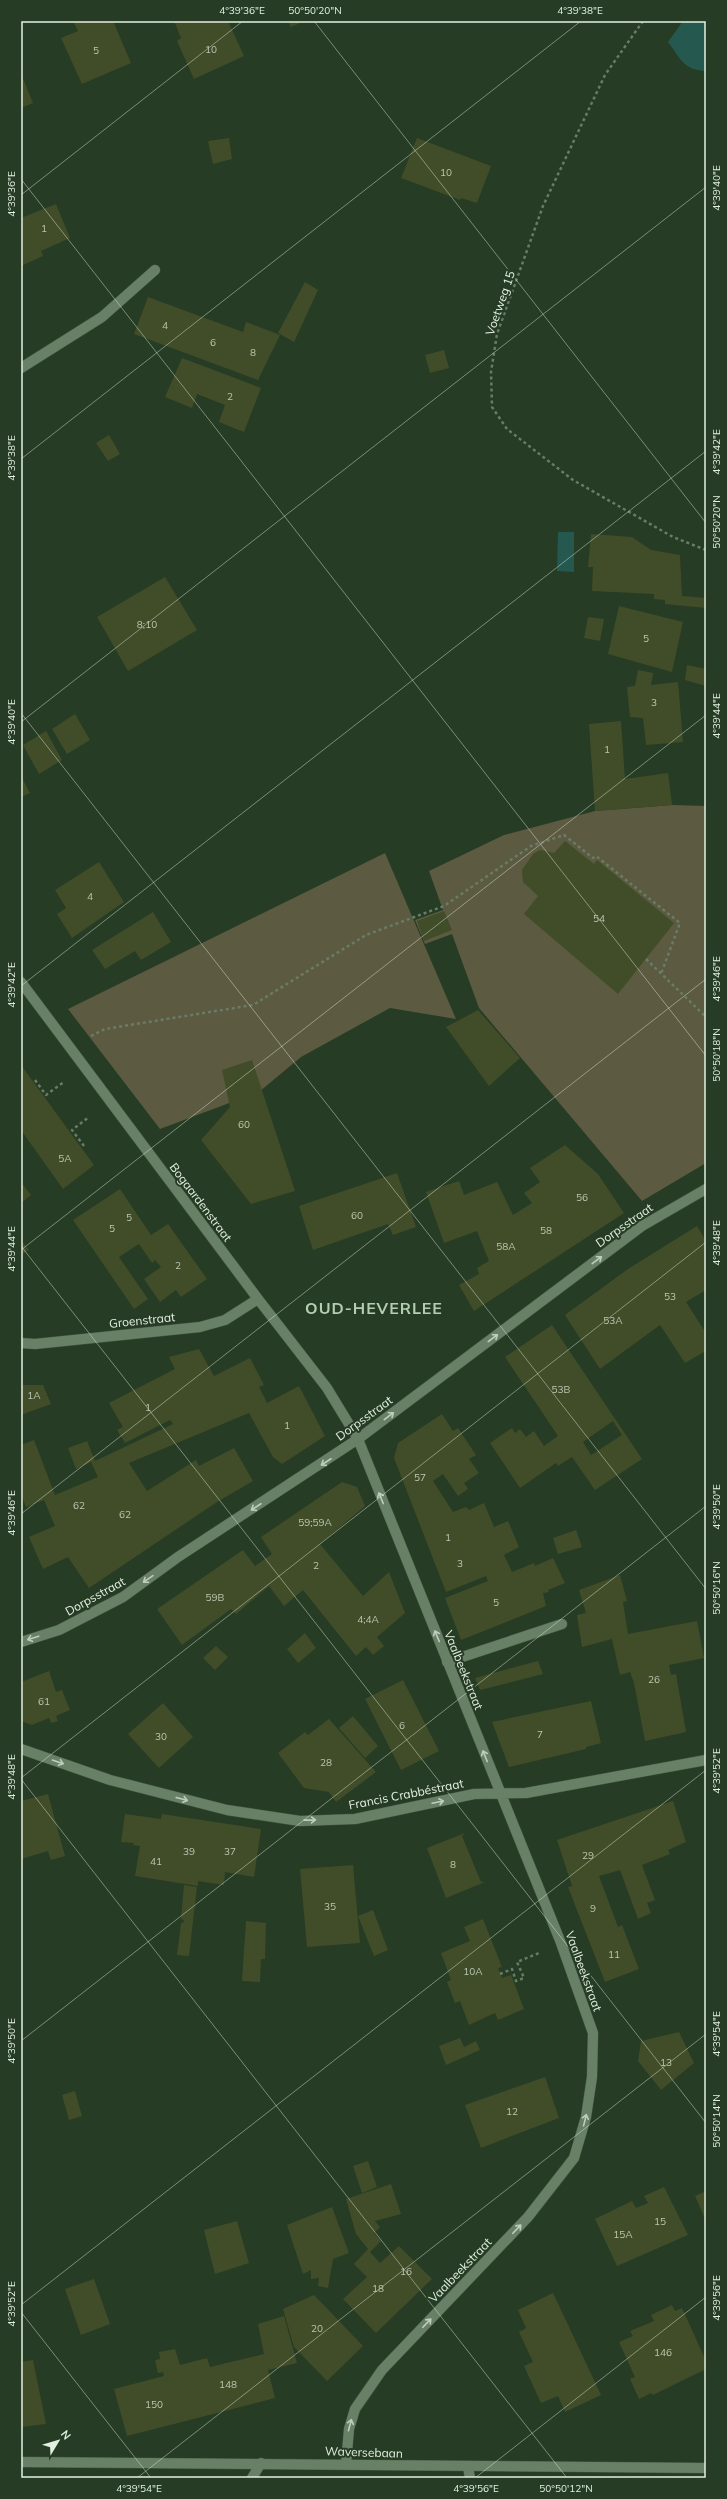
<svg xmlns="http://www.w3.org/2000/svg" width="727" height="2499" viewBox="0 0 727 2499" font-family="Mulish,sans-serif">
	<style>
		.green { fill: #5c5a41 }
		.water { fill: #255950 }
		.building { fill: #414d28; fill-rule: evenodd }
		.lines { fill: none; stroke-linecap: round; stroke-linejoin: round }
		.service-casing { stroke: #455843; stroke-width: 11 }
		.minor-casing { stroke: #455843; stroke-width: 11 }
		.tertiary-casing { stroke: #455843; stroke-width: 11 }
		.path { stroke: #697c67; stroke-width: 2.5; stroke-dasharray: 3 3; stroke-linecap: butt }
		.service { stroke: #688065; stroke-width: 10 }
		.minor { stroke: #688065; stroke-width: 10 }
		.tertiary { stroke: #688065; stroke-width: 10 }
		.oneway { stroke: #becebc }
		.ticks { fill: none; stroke: #e3f0e1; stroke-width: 1; stroke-opacity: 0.45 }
		.labels { text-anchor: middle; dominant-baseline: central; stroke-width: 4; stroke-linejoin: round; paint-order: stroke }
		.number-label { font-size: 10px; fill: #bac7b3 }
		.street-label { font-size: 12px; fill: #e3f0e1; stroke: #263c24 }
		.district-label { font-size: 16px; font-weight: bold; letter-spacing: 1px; fill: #b3ceb0; stroke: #263c24 }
		.neatline { fill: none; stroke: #e3f0e1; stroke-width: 1.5 }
		.ticks-label { font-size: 10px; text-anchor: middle; fill: #e3f0e1 }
	</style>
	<rect width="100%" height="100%" fill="#263c24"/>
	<path class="green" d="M672,805L706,806V1163L642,1201L479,1008L452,934L425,944L415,920L443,910L429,871L504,835L595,811Z
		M385,853L456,1019L390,1008L301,1057L259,1092L160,1129L68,1009Z"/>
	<path class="water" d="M683,21H706V71C682,70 680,57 668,42Z
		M558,532H574V572L557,571Z"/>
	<path class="building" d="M73,21H113L131,63L82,84L61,38L78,31Z
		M174,21H228L244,56L194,79L177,41L181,38Z
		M288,21H305L291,27Z
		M21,74L33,103L21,108Z
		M229,138L232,159L213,164L208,141Z
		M417,138L491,166L477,203L461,198L460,200L401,178Z
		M56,204L70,238L41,251L43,256L21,266V218Z
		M305,282L318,290L294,342L278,333Z
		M148,297L243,332L246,322L280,335L258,380L134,334Z
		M444,350L449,368L430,373L425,355Z
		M182,358L261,388L244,432L219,422L225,405L197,394L192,408L165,397Z
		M109,435L120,454L108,461L96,443Z
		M591,534L632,537L651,550L680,555L682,596L706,598V608L665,604V600L654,599V594L592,591L593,567H588Z
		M165,577L197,630L128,671L97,617Z
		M619,606L683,622L672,672L608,654Z
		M588,617L604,619L600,641L584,638Z
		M687,665L706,669V686L685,680Z
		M638,670L653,673L651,685L678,682L683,742L646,745L643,718L630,717L627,687L635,686Z
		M75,714L90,740L67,754L52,729Z
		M621,721L625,779L668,773L672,805L595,811L589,724Z
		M46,731L62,760L39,774L23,745Z
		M21,776L30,793L21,797Z
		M565,841L594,864L597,860L674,923L618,994L524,914L538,896L523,882L522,870L533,854L540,850L554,853Z
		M99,862L124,902L72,938L57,914L66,908L55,890Z
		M444,911L452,930L424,941L417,921Z
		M153,912L171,942L141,960L135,951L105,969L92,950Z
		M478,1010L520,1058L489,1086L446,1027Z
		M252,1060L295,1191L251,1204L201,1140L230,1107L222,1070Z
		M21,1065L94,1165L63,1189L21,1130Z
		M565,1145L598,1174L624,1213L474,1311L459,1285L479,1274L477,1268L489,1261L477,1231L444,1243L426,1192L459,1181L464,1195L497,1182L513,1215L532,1203L524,1193L540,1182L530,1168Z
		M397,1173L416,1227L393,1235L388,1224L313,1250L299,1206Z
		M21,1182L31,1195L21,1203Z
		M120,1189L151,1235L168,1224L207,1279L181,1297L176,1290L160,1302L144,1279L161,1267L155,1260L152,1263L139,1244L119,1257L148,1299L134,1309L73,1220Z
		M697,1226L706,1241V1290L686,1302L706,1333V1351L685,1363L660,1325L600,1369L565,1315L628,1269Z
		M21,1240L29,1250L21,1255Z
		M552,1325L642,1459L595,1490L572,1457L558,1466L556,1463L520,1488L490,1443L512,1428L515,1433L520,1429L526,1437L534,1431L544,1446L558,1436L505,1357ZM613,1421L622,1435L591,1455L583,1442Z
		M199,1349L214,1376L250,1358L264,1385L259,1387L267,1403L299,1386L325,1436L282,1464L273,1457L249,1413L129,1463L147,1491L196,1460L199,1466L234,1448L253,1481L217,1502L89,1588L68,1557L43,1569L29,1537L55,1526L44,1500L26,1507L21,1494V1445L34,1440L55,1495L98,1477L91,1462L76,1469L68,1448L87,1441L95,1461L173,1424L170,1420L125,1443L117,1430L123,1427L109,1403L175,1369L169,1357Z
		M21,1385H43L51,1404L21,1415Z
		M442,1414L453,1431L458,1428L476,1455L469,1459L479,1473L464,1483L468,1489L458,1496L443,1474L433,1481L453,1512L466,1507L469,1510L484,1503L494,1527L508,1521L519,1547L504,1555L512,1572L534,1563L535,1566L553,1558L565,1583L548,1590L549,1592L543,1593L546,1606L461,1640L445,1598L488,1581L486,1576L446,1592L394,1458L398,1443Z
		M342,1482L357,1487L365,1506L320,1544L363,1596L389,1572L405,1613L377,1637L384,1646L373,1655L366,1647L356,1656L303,1590L284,1606L269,1586L236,1614L231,1609L182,1645L157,1609L243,1550L255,1566L272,1554L261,1537Z
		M576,1530L582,1547L558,1554L553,1538Z
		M620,1575L627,1601L623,1602L628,1634L697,1621L704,1658L669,1665L671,1675L676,1674L686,1732L645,1741L634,1683L630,1672L620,1675L612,1639L582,1647L577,1615L586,1613L579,1590Z
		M305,1633L316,1648L298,1663L287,1649Z
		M216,1646L228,1657L215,1670L203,1658Z
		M538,1661L543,1674L480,1690L475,1678Z
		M49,1671L56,1692L62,1690L70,1710L56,1716L58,1721L51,1723L49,1718L32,1725L21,1721V1682Z
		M403,1680L439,1751L401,1770L365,1699Z
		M591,1701L601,1743L586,1747V1749L509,1767L492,1722Z
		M163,1703L193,1737L159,1768L128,1734Z
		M353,1716L378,1746L365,1758L339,1728Z
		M329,1719L376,1772L336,1802L329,1792L304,1788L278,1753L305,1732L308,1735Z
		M48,1794L65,1856L51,1860L48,1851L21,1859V1801Z
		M673,1801L686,1842L668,1850L670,1854L642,1865L655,1900L647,1903L651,1913L638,1919L620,1870L599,1876L618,1927L622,1925L639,1969L605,1982L568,1887L572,1886L557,1840Z
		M125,1814L161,1819L162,1814L261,1829L254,1877L225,1872L224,1885L198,1881V1886L135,1876L140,1846L133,1845L134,1843L121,1842Z
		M465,1833L462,1836L481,1882H485L446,1898L427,1848Z
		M353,1865L360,1943L307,1947L300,1869Z
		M184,1885L197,1887L189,1956L177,1955L181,1923H183L184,1920L181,1919Z
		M373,1910L388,1950L374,1956L358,1916Z
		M483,1919L502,1967L498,1968L502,1978L511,1975L524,2009L498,2020L495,2013L469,2025L460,2001L455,2003L447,1982L451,1980L441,1953L470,1941L464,1927Z
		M246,1921L266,1923L265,1959H261L260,1982L242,1981Z
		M679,2032L694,2063L661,2090L638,2061L641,2041Z
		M460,2038L464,2047L476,2041L480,2050L446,2065L439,2046Z
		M545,2077L559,2118L481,2148L465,2105Z
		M75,2091L82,2116L69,2120L62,2095Z
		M368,2161L377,2187L362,2193L353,2166Z
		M391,2184L401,2214L375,2221L380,2227L374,2233L381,2241L370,2252L380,2263L399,2246L432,2279L376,2333L343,2299L367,2277L354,2264L368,2249L356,2234L346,2199Z
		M664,2187L688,2235L617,2266L595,2219L632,2201L636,2208L648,2203L644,2196Z
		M706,2191V2221L695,2196Z
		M332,2207L349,2253L333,2259L328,2288L318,2286L319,2278L311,2279V2270L303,2274L287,2225Z
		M237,2221L249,2263L215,2274L204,2230Z
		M94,2279L110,2324L81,2335L65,2289Z
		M553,2293L601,2395L565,2412L558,2396L541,2403L524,2366L533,2362L519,2332L526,2328L518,2310Z
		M314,2295L363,2346L327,2381L294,2347L283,2309Z
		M672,2305L675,2311L682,2308L706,2361V2369L653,2395L651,2393L639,2399L630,2379L635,2377L619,2342L633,2336L630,2331L654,2321L651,2315Z
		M284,2316L297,2363L268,2370L275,2398L127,2436L114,2389L164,2376L163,2372L158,2373L155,2360L160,2359L159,2352L175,2349L180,2365L207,2358L210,2367L264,2354L258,2324Z
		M33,2360L46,2424L21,2427V2362Z"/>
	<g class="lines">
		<defs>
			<path id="service" d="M447,1662L562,1624"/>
			<path id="minor" d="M21,368L102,317L155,270
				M21,982L258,1299L327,1388L358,1439L561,1943L593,2033L592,2077L586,2117L574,2158L528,2217L382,2370L355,2409L349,2429L346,2464
				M21,1343L35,1344L200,1327L225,1320L258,1299
				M21,1642L59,1630L123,1597L178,1557L358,1439L642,1226L706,1189
				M21,1749L110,1780L227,1810L300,1821L355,1819L474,1794L526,1793L706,1760
				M468,2467L470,2478
				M252,2478L261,2463"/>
			<path id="tertiary" d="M21,2462L706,2468"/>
		</defs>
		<use href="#service" class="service-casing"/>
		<use href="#minor" class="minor-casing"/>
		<use href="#tertiary" class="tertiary-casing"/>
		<path class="path" d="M643,21L605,75L543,206L497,334L491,372L492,407L507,429L573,480L673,537L706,550
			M646,959L706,1017
			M91,1036L105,1029L253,1005L366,935L444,906L531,846L564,835L593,858L596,856L680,923L661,974
			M35,1080L46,1095L64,1082
			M84,1146L72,1130L89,1117
			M500,1974L512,1969L516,1981L524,1978L517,1962L539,1953"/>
		<use href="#service" class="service"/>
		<use href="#minor" class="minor"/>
		<use href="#tertiary" class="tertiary"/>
	</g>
	<defs><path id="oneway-shaft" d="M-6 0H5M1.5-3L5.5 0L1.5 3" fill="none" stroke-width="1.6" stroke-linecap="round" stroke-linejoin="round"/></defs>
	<g class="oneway">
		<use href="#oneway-shaft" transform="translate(597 1260) rotate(-37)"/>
		<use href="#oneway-shaft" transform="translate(493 1338) rotate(-37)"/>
		<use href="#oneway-shaft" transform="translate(389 1416) rotate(-37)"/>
		<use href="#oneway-shaft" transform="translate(326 1462) rotate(147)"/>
		<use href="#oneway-shaft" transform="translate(381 1498) rotate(-112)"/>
		<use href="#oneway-shaft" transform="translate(256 1507) rotate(147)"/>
		<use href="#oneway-shaft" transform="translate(148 1579) rotate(145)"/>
		<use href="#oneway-shaft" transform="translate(437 1636) rotate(-112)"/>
		<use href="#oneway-shaft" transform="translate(33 1638) rotate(162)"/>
		<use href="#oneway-shaft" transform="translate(485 1756) rotate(-112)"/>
		<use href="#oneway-shaft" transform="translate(58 1762) rotate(19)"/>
		<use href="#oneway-shaft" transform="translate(182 1799) rotate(15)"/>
		<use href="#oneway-shaft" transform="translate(438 1802) rotate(-12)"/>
		<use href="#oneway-shaft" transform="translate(310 1820) rotate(-1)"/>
		<use href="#oneway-shaft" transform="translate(585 2120) rotate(-76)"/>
		<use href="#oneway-shaft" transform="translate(517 2229) rotate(-46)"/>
		<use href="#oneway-shaft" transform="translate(427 2323) rotate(-46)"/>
		<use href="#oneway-shaft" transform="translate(350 2425) rotate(-75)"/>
	</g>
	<path class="ticks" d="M314,21L706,523M21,179L706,1056M21,195L243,21M21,459L581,21M21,713L706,1589M21,722L706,187M21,986L706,451M21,1246L706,2123M21,1250L706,715M21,1514L706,979M21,1778L706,1242M21,1779L567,2478M21,2041L706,1506M21,2305L706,1770M21,2312L151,2478M137,2478L706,2034M475,2478L706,2297"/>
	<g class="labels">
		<g class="number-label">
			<text x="211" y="49">10</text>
			<text x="96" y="50">5</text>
			<text x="446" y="172">10</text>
			<text x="44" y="228">1</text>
			<text x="165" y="325">4</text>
			<text x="213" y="342">6</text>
			<text x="253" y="352">8</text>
			<text x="230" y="396">2</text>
			<text x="147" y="624">8;10</text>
			<text x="646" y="638">5</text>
			<text x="654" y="702">3</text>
			<text x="607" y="749">1</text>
			<text x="90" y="896">4</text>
			<text x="599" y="918">54</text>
			<text x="244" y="1124">60</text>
			<text x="65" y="1158">5A</text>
			<text x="582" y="1197">56</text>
			<text x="357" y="1215">60</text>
			<text x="129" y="1217">5</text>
			<text x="112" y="1228">5</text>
			<text x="546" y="1230">58</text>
			<text x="506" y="1246">58A</text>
			<text x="178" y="1265">2</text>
			<text x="670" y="1296">53</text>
			<text x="613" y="1320">53A</text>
			<text x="561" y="1389">53B</text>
			<text x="34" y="1395">1A</text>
			<text x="148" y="1407">1</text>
			<text x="287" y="1425">1</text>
			<text x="420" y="1477">57</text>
			<text x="79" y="1505">62</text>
			<text x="125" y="1514">62</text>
			<text x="315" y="1522">59;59A</text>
			<text x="448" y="1537">1</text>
			<text x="460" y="1563">3</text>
			<text x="316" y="1565">2</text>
			<text x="215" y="1597">59B</text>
			<text x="496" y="1602">5</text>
			<text x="368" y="1619">4;4A</text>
			<text x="654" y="1679">26</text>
			<text x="44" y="1701">61</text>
			<text x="402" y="1725">6</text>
			<text x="540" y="1734">7</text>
			<text x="161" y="1736">30</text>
			<text x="326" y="1762">28</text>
			<text x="189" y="1851">39</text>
			<text x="230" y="1851">37</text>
			<text x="588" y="1855">29</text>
			<text x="156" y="1861">41</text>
			<text x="453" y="1864">8</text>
			<text x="330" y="1906">35</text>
			<text x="593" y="1908">9</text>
			<text x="614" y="1954">11</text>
			<text x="473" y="1971">10A</text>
			<text x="666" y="2062">13</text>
			<text x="512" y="2111">12</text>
			<text x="660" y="2221">15</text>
			<text x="623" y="2234">15A</text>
			<text x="406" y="2271">16</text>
			<text x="378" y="2288">18</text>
			<text x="317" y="2328">20</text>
			<text x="663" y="2352">146</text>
			<text x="228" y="2384">148</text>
			<text x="154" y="2404">150</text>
		</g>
		<g class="street-label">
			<text transform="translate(500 303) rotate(-71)">Voetweg 15</text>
			<text transform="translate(201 1202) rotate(53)">Bogaardenstraat</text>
			<text transform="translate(624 1225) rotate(-35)">Dorpsstraat</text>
			<text transform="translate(142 1320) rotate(-6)">Groenstraat</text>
			<text transform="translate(364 1418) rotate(-36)">Dorpsstraat</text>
			<text transform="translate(95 1596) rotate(-29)">Dorpsstraat</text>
			<text transform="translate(464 1670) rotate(68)">Vaalbeekstraat</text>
			<text transform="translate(406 1794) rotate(-11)">Francis Crabbéstraat</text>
			<text transform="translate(584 1971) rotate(70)">Vaalbeekstraat</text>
			<text transform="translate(460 2270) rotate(-46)">Vaalbeekstraat</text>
			<text transform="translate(364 2452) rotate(2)">Waversebaan</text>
		</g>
		<g class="district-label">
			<text x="374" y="1308">OUD-HEVERLEE</text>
		</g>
	</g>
	<rect width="727" height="2499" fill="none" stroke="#263c24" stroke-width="44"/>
	<g transform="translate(58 2441) rotate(52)" stroke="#263c24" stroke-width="3" paint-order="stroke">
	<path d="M0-3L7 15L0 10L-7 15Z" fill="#e3f0e1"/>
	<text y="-6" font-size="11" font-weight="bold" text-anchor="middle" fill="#e3f0e1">N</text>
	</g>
	<rect x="22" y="22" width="683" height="2455" class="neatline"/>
	<g class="ticks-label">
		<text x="242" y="14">4°39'36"E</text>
		<text x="315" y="14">50°50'20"N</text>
		<text x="580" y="14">4°39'38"E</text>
		<text transform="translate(716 188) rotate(-90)" y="4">4°39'40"E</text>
		<text transform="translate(11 194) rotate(-90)" y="4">4°39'36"E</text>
		<text transform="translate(716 452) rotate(-90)" y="4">4°39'42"E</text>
		<text transform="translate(11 458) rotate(-90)" y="4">4°39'38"E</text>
		<text transform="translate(716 522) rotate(-90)" y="4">50°50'20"N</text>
		<text transform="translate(716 716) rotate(-90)" y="4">4°39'44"E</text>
		<text transform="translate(11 722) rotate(-90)" y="4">4°39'40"E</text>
		<text transform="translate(716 979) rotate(-90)" y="4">4°39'46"E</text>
		<text transform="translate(11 985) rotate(-90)" y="4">4°39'42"E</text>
		<text transform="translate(716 1055) rotate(-90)" y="4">50°50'18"N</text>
		<text transform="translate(716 1243) rotate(-90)" y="4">4°39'48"E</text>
		<text transform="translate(11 1249) rotate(-90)" y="4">4°39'44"E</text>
		<text transform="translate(716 1507) rotate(-90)" y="4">4°39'50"E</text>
		<text transform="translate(11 1513) rotate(-90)" y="4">4°39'46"E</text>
		<text transform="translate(716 1588) rotate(-90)" y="4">50°50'16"N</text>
		<text transform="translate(716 1771) rotate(-90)" y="4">4°39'52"E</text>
		<text transform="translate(11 1777) rotate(-90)" y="4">4°39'48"E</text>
		<text transform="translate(716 2034) rotate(-90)" y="4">4°39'54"E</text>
		<text transform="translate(11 2041) rotate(-90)" y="4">4°39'50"E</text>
		<text transform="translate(716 2121) rotate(-90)" y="4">50°50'14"N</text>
		<text transform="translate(716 2298) rotate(-90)" y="4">4°39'56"E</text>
		<text transform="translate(11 2304) rotate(-90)" y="4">4°39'52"E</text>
		<text x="139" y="2492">4°39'54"E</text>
		<text x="476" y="2492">4°39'56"E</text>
		<text x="566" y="2492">50°50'12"N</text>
	</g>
</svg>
